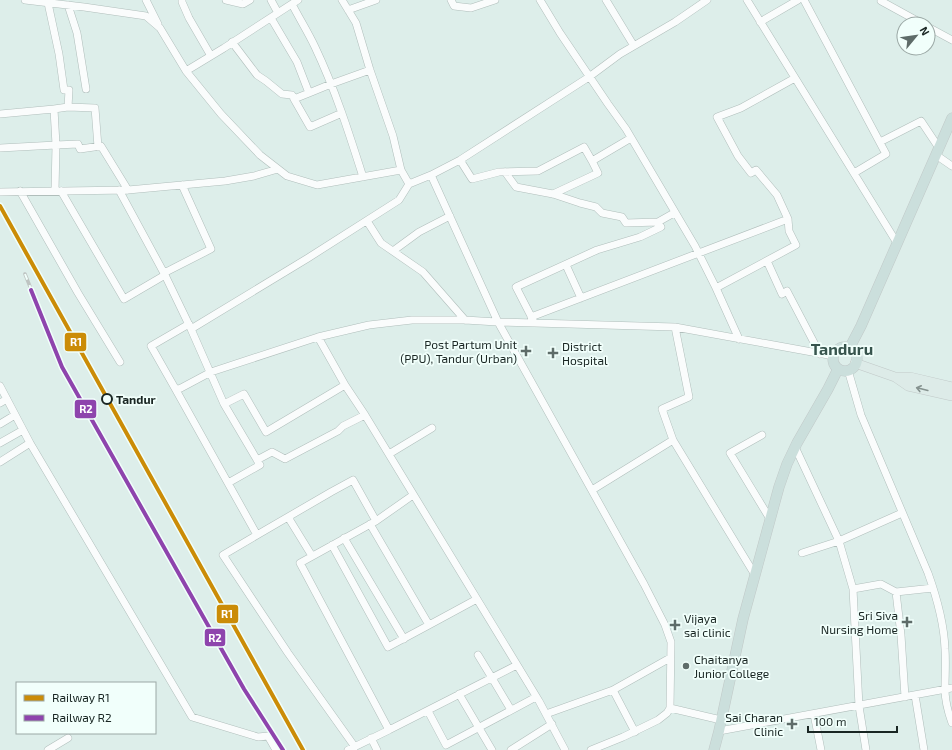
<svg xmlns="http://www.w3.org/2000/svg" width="952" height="750" viewBox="0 0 952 750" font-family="'Exo 2',sans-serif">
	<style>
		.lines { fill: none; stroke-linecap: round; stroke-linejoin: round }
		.minor-casing { stroke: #b0bebb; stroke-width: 8 }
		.major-casing { stroke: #c1c9c8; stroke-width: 10 }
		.highway-casing { stroke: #c1c9c8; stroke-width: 11 }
		.minor { stroke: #fafcfc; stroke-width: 7 }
		.major { stroke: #ddebe8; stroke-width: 9 }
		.highway { stroke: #cbdfdc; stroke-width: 10 }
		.rail-casing { stroke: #bec4c2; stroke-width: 3.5 }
		.rail { stroke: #f1fffb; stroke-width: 2; stroke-dasharray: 6; stroke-linecap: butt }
		.rail-1-casing { stroke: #f1fffb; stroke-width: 7 }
		.rail-2-casing { stroke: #f1fffb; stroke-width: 7 }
		.rail-1 { stroke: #cb8c07; stroke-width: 4 }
		.rail-2 { stroke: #8e44ad; stroke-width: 4 }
		.oneway { stroke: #85928f }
		.poi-dot { fill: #5e6c69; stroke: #f1fffb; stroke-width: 1.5 }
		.stop-dot { fill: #f1fffb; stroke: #192623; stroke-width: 2 }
		.labels { text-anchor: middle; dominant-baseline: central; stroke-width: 3.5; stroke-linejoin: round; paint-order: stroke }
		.poi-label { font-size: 12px; fill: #192623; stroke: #f1fffb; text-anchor: end }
		.stop-label { font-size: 12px; font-weight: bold; fill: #192623; stroke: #f1fffb; text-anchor: start }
		.district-label { font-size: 16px; font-weight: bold; fill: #37544d; stroke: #f1fffb }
		.line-badge { stroke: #f1fffb; stroke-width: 1.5 }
		.badge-label { font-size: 11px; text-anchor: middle; font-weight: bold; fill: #fff }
	</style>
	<rect width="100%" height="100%" fill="#ddeeea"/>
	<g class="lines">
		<defs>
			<path id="minor" d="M25,0L84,7L146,16L160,28L186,71L221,114L260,155L287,176L317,185L401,170
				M146,0L158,24
				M182,0V2L189,18L211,56
				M226,0L243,4L250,0
				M271,0L278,13
				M342,0L356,23L370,70L393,136L401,170L409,184
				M451,0L454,6L471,8L495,0
				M540,0L560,33L608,104L626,129L695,246L716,288L739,339
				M606,0L634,46
				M747,0L897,243
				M804,0L886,154L854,173
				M881,1L923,24
				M48,3L59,54L64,90H69L68,107L54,109
				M292,4C299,18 308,32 315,47C335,89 349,133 363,177
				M68,5L77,33L86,89
				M348,10L376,0
				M271,18L297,62L309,93L331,84L370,70
				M760,22L798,0
				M928,27L952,40
				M232,42L257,75L266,81L282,94L292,95L294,99
				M186,71L224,48L298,0
				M309,93L294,99L310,127L342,113
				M68,107L95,108L98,147
				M0,114L54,109L56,145L55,191
				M880,142L921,121L939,148
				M0,148L56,145L78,144L80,149L101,146L128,190
				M936,155L952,166
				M460,160L472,179L499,172L538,171L584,147L592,161L631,138
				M505,172L516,187L553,194L580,203L596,207L602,213L622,217L626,223L658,222L674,213
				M431,175L498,322L644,584L665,625L671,642L670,708L667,713L658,720L623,737L591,750
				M119,190L165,275L191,329L224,404L244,394L266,432L345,385
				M20,191L78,293L120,362
				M61,191L124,299L165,275
				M0,192L128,190L225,181L254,176L278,169
				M553,194L598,173L592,161
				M788,219L777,195L756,170L751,173L738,156L717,117L741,108L795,78
				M367,221L381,243L423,272L465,320
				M393,251L419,232L450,216
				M767,261L782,294L787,291L820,354
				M566,265L581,298
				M164,273L211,249L182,185
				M531,317L788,219L789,231L796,245L716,288
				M533,320L516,287L597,250L640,237L661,227L658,222
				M189,324L151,346L176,390L181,388L211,372L318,337L369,325L412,320H465L497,322L675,327L834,356
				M191,329L308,258L399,200L409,184L431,175L460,160L589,77L620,54L675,22L707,0
				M318,337L345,385L365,415L539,701L565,750
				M848,370L861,415L928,573C937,598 944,623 945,649C946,662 945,676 945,689C945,701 948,712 952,723
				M0,386L30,443L0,462
				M176,390L257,535L223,555L288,653L355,747
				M0,403L7,399
				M224,404L260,465L228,483
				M0,424L15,415
				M762,435L730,453L770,519
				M673,440L662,409L689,397L675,327
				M0,443L23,430
				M30,443L192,717L258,737L268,736L276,750
				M795,447L839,541L802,553
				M389,454L432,428
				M257,460L272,452L285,459L338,431L343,426L365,415
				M592,490L673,440L755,575
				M288,517L312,556
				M376,521L300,563L389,730L517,665
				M370,524L429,625L477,599
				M257,535L331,492L353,480L376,521L413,495
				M344,538L404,639
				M332,545L388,647L429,625
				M853,589L881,584L896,592
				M478,655L492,678L511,710
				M613,690L670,658
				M459,694L492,750
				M915,695L924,750
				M905,697L901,635L896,592L933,588
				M670,708L721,720
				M428,711L446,745L536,697
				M546,714L613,690L635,732
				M814,714L821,750
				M719,731L952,688
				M371,738L377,750
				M48,750L68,738
				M348,750L389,730
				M511,750L552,724
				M866,750L859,706L853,589L839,541L902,513"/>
			<path id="major" d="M855,363L895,377L908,386L952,396
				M895,377H910L952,387"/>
			<path id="highway" d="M833 359a12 12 0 1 1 24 0a12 12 0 1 1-24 0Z
				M849,349L861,326L952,118
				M714,750L719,731L743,619L779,487L787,464L797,443L828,389L838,369"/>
		</defs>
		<use href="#minor" class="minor-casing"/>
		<use href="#major" class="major-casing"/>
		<use href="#highway" class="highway-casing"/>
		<use href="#minor" class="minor"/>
		<use href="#major" class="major"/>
		<use href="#highway" class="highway"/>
		<defs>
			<path id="rail" d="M25,274L62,367L244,689L283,750"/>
		</defs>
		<use href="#rail" class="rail-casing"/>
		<use href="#rail" class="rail"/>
		<defs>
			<path id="rail-1" d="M0,206L303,750"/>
			<path id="rail-2" d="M31,290L62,367L244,689L283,750"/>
		</defs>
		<use href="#rail-1" class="rail-1-casing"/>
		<use href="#rail-2" class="rail-2-casing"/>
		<use href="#rail-1" class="rail-1"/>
		<use href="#rail-2" class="rail-2"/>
	</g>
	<defs><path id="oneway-shaft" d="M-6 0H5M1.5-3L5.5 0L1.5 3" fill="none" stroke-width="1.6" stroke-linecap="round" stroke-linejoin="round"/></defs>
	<use class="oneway" href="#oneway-shaft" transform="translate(922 389) rotate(-166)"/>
	<g class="poi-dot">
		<path d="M524 345h4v4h4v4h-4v4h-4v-4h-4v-4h4z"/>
		<path d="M551 347h4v4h4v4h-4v4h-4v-4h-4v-4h4z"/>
		<path d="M905 616h4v4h4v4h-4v4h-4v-4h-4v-4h4z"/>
		<path d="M673 619h4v4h4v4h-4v4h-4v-4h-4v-4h4z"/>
		<circle cx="686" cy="666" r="4"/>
		<path d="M790 718h4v4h4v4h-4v4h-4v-4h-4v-4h4z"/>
	</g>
	<circle class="stop-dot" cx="107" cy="399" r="5"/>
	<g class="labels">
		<g class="poi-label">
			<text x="517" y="344">Post Partum Unit<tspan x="517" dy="14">(PPU), Tandur (Urban)</tspan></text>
			<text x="562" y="346" text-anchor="start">District<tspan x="562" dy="14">Hospital</tspan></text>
			<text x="898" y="615">Sri Siva<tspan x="898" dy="14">Nursing Home</tspan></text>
			<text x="684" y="618" text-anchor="start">Vijaya<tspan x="684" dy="14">sai clinic</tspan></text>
			<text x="694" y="659" text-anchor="start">Chaitanya<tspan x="694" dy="14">Junior College</tspan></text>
			<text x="783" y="717">Sai Charan<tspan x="783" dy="14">Clinic</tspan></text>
		</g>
		<g class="stop-label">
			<text x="116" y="399">Tandur</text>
		</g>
		<g class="district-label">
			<text x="842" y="348">Tanduru</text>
		</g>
	</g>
	<g class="line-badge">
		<rect x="64" y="332" width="23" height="20" rx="4" fill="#cb8c07"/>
		<rect x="74" y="399" width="23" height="20" rx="4" fill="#8e44ad"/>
		<rect x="216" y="604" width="23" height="20" rx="4" fill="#cb8c07"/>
		<rect x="204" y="628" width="22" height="19" rx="4" fill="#8e44ad"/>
	</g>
	<g class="badge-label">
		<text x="76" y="346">R1</text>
		<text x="86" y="413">R2</text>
		<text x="227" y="618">R1</text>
		<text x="215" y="642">R2</text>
	</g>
	<rect x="16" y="682" width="140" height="52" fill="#f1fffb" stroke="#9ba8a5"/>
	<rect x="24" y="695" width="20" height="6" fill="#cb8c07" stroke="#9ba8a5"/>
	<text x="52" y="702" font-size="12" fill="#192623">Railway R1</text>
	<rect x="24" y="715" width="20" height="6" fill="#8e44ad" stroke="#9ba8a5"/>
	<text x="52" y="722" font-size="12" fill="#192623">Railway R2</text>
	<g transform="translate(916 36) rotate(61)"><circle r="19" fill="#f1fffb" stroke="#9ba8a5"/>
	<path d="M0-3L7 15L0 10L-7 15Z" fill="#5e6c69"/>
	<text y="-6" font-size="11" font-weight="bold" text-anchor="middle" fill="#192623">N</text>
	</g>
	<path d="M808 726v6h89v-6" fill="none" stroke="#192623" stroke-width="2"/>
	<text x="814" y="726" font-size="12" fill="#192623" stroke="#f1fffb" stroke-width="3" paint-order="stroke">100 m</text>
</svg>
